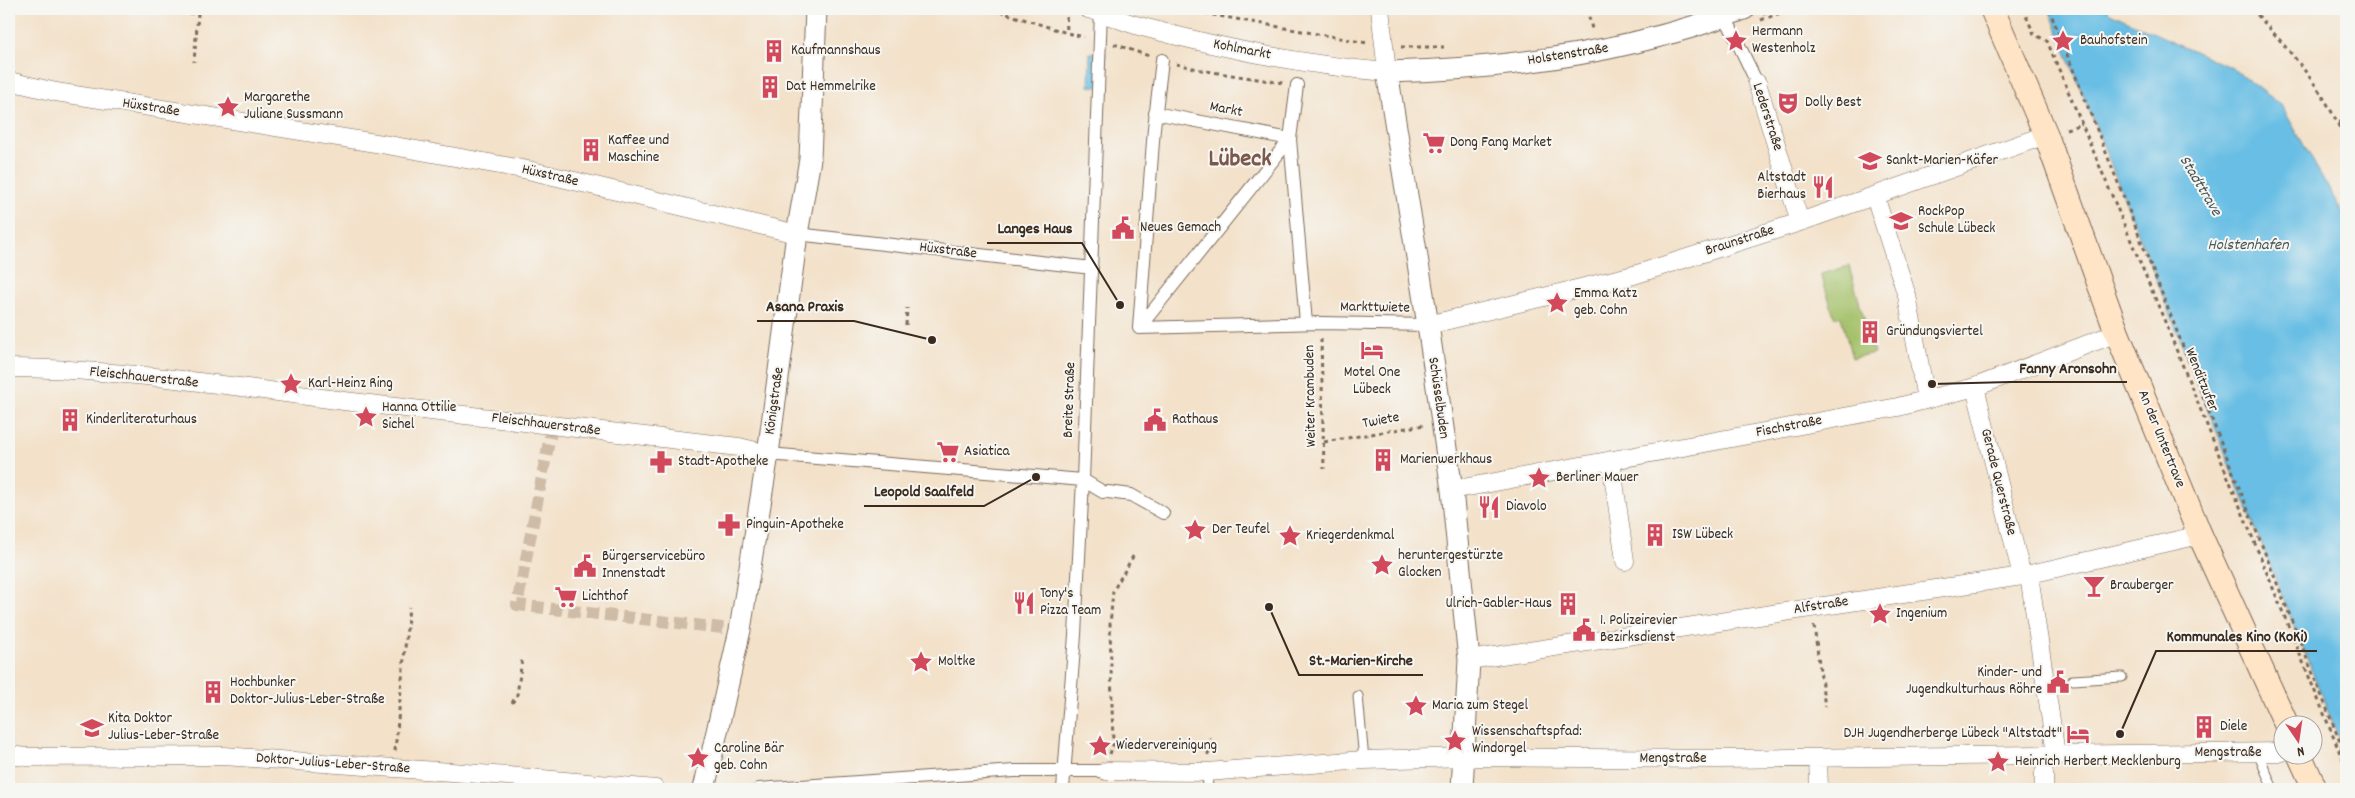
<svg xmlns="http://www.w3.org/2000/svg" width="2355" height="798" viewBox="0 0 2355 798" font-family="Dekko,sans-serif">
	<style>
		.green { fill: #a3bf66; stroke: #6f7442 }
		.water { fill: #67bee4; stroke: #517481 }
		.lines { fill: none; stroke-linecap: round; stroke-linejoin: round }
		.pedestrian-tunnel { stroke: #cebca7; stroke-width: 12; stroke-dasharray: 12 6; stroke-linecap: butt }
		.service-casing { stroke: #7b6a5a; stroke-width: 11 }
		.pedestrian-casing { stroke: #7b6a5a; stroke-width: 14 }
		.minor-casing { stroke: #7b6a5a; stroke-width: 19 }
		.tertiary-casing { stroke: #7b6a5a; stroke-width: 23 }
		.secondary-casing { stroke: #7b6a5a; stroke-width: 26 }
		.path { stroke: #7b6a5a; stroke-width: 3; stroke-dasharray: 4 4; stroke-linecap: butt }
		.service { stroke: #fff; stroke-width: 9 }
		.pedestrian { stroke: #fff; stroke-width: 12 }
		.minor { stroke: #fff; stroke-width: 18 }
		.tertiary { stroke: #fff; stroke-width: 21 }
		.secondary { stroke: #ffe4c6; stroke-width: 24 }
		.labels { text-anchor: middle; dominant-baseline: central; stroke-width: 4; stroke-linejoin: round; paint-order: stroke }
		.poi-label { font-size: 15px; fill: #3b2a1e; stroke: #f6f6f2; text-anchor: start }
		.street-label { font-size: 15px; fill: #3b2a1e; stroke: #f6f6f2 }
		.water-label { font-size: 16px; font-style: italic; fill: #485659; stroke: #f6f6f2 }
		.town-label { font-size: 25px; font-weight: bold; fill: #7e574c; stroke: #f6f6f2 }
		.leader { fill: none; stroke: #3b2a1e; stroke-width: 2 }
		.callout-dot { fill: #3b2a1e; stroke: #f6f6f2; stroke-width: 2 }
		.callout-label { font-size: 16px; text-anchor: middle; font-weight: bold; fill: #3b2a1e; stroke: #f6f6f2; stroke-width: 4; stroke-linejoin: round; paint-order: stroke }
	</style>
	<rect width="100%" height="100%" fill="#f6f6f2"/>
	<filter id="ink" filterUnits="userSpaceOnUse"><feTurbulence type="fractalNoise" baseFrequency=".02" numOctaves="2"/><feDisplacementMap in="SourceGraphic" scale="10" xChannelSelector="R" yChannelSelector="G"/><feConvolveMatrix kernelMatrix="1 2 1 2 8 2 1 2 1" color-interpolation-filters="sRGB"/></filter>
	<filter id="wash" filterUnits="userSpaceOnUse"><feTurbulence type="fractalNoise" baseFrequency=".0096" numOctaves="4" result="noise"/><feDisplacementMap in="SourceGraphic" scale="20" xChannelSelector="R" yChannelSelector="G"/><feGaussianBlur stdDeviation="1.12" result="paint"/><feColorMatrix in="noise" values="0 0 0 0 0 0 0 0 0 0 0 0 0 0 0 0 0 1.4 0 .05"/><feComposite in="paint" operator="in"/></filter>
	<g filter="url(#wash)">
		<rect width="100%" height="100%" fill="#f3e1c9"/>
		<path class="green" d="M1849,266L1874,353L1852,358L1841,317L1834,316L1821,274Z"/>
		<path class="water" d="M2049,9H2106L2110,13L2234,69L2281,105L2346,219V757Z
			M1090,53H1105L1104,87L1089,86Z"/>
	</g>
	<g filter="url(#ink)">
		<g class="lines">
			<path class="pedestrian-tunnel" d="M552,426L517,605L740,630"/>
			<defs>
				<path id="service" d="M2073,680L2122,677
					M1358,696L1364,760
					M2258,753L2273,789
					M1207,772L1208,788"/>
				<path id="pedestrian" d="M1725,16L1757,83
					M1297,85L1290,139L1306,323
					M797,234L1092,268
					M1139,328L1290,139L1155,113
					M1139,328L1321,323L1428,325
					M1139,328L1154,128L1162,60
					M768,454L1083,480L1103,492
					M1108,492L1131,495L1163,513
					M759,789L1014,771H1106
					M1063,789L1075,635L1083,480L1101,12"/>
				<path id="minor" d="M1088,9C1105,13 1121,21 1139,26C1220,48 1303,65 1387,72L1380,9
					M9,81L56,92L388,145L528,170L797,234
					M1757,83L1800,222
					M1875,196L1907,296L1926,399
					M1428,325L1634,275L1800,222L2046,135
					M9,368C121,369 233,386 344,401C475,417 607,432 739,447L768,454
					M1975,387L2022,576
					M1611,460L1625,561
					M1452,490L1898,407L1975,387L2117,333
					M2029,575L2056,754
					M1469,660L2022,576L2200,535
					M9,755L27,757L224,756L508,776L656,789
					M1818,758L1819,789
					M1106,771L1207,772L1364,760L1466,757L1720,759L2282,752
					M2044,773V789"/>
				<path id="tertiary" d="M704,789L740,630L768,454L797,234L810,159L816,9
					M1462,789L1469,660L1452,490L1428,325L1387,72C1508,69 1630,53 1744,9"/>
				<path id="secondary" d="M1992,9L2046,135L2117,333L2200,535L2287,726
					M2300,756L2315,789"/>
			</defs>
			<use href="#service" class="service-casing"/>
			<use href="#pedestrian" class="pedestrian-casing"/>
			<use href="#minor" class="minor-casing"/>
			<use href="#tertiary" class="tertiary-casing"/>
			<use href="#secondary" class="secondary-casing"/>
			<path class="path" d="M992,9L1067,33L1084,37
				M1066,9L1067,33
				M1181,9L1367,43
				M1587,9L1592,29
				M2023,9L2034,34L2047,41L2163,317L2346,768
				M2049,9L2346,757
				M2252,9C2288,49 2328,92 2346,144
				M421,10V9
				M181,12L198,14L194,62
				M474,12L475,9
				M1763,13L1774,9
				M1761,20L1791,9
				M1114,44L1149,56
				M1401,47H1444
				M1176,64L1206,71L1283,83
				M2339,122L2346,123
				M2066,129L2082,124
				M906,325L907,308
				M1321,339L1324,469
				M1324,442L1424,425
				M1814,626L1825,707
				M512,703L517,695L522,660
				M395,751L409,607
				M1110,754L1113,745L1110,625L1113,591L1135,553
				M1208,755L1210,738"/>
			<use href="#service" class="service"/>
			<use href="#pedestrian" class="pedestrian"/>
			<use href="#minor" class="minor"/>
			<use href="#tertiary" class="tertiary"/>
			<use href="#secondary" class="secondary"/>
		</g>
	</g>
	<defs>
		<symbol id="sight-bare" viewBox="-9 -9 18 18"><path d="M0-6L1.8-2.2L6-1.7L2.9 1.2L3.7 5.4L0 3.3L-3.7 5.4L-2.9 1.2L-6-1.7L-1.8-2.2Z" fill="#d1495b" stroke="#f6f6f2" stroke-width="2.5" paint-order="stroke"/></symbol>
		<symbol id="building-bare" viewBox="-9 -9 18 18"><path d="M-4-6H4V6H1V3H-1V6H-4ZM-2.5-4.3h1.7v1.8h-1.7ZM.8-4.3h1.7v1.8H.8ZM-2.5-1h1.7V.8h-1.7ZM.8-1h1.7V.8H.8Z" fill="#d1495b" stroke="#f6f6f2" stroke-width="2.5" paint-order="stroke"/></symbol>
		<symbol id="theatre-bare" viewBox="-9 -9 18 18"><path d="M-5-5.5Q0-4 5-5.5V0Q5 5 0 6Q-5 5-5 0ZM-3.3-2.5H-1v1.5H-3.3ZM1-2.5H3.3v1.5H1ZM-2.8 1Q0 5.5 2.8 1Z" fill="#d1495b" stroke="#f6f6f2" stroke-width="2.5" paint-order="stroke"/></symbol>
		<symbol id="supermarket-bare" viewBox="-9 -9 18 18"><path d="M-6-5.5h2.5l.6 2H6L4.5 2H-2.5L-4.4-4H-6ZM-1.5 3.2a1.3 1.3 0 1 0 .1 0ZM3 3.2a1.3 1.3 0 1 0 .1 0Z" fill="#d1495b" stroke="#f6f6f2" stroke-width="2.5" paint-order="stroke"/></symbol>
		<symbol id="school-bare" viewBox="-9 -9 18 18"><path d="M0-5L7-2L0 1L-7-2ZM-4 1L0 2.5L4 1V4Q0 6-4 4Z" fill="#d1495b" stroke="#f6f6f2" stroke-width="2.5" paint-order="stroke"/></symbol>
		<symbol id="restaurant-bare" viewBox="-9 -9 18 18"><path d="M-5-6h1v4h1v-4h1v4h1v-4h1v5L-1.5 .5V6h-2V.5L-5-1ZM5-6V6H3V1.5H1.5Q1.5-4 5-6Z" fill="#d1495b" stroke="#f6f6f2" stroke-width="2.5" paint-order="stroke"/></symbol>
		<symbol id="civic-bare" viewBox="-9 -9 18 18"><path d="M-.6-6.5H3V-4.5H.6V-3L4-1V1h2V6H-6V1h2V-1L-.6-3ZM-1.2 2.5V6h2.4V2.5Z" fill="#d1495b" stroke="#f6f6f2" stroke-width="2.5" paint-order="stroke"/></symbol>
		<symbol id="hotel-bare" viewBox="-9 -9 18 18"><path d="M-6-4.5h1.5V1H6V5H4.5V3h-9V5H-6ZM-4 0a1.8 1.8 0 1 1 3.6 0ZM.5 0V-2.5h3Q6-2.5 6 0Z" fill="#d1495b" stroke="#f6f6f2" stroke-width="2.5" paint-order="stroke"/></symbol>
		<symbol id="pharmacy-bare" viewBox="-9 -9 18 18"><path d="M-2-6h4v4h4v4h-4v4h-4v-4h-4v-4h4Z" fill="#d1495b" stroke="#f6f6f2" stroke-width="2.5" paint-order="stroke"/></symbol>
		<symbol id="bar-bare" viewBox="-9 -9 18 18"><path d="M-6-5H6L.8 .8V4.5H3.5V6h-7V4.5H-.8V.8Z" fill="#d1495b" stroke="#f6f6f2" stroke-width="2.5" paint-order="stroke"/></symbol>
	</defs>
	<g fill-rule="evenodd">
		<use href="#sight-bare" x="1720" y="25" width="32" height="32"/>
		<use href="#sight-bare" x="2047" y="25" width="32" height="32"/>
		<use href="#building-bare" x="758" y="35" width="32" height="32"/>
		<use href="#building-bare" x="754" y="71" width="32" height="32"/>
		<use href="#theatre-bare" x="1772" y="87" width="32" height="32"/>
		<use href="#sight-bare" x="212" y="91" width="32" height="32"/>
		<use href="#supermarket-bare" x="1418" y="127" width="32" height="32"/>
		<use href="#building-bare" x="575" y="134" width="32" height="32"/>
		<use href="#school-bare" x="1854" y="145" width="32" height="32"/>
		<use href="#restaurant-bare" x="1807" y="171" width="32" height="32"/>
		<use href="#school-bare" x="1885" y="205" width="32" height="32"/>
		<use href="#civic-bare" x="1107" y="212" width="32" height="32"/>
		<use href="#sight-bare" x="1541" y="287" width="32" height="32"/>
		<use href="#building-bare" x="1854" y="316" width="32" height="32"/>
		<use href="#hotel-bare" x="1356" y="334" width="32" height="32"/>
		<use href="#sight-bare" x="275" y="368" width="32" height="32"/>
		<use href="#sight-bare" x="350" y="401" width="32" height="32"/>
		<use href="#building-bare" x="54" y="404" width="32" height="32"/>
		<use href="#civic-bare" x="1139" y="404" width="32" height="32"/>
		<use href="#supermarket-bare" x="932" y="436" width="32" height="32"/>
		<use href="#building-bare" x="1367" y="444" width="32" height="32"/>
		<use href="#pharmacy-bare" x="645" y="446" width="32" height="32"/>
		<use href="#sight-bare" x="1523" y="462" width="32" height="32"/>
		<use href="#restaurant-bare" x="1473" y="491" width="32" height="32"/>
		<use href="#pharmacy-bare" x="713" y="509" width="32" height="32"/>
		<use href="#sight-bare" x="1179" y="514" width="32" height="32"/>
		<use href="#building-bare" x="1639" y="519" width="32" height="32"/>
		<use href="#sight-bare" x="1274" y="520" width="32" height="32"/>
		<use href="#sight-bare" x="1366" y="549" width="32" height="32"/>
		<use href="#civic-bare" x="569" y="550" width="32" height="32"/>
		<use href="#bar-bare" x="2078" y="570" width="32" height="32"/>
		<use href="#supermarket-bare" x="550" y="581" width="32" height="32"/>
		<use href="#restaurant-bare" x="1008" y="587" width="32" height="32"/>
		<use href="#building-bare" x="1552" y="588" width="32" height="32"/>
		<use href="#sight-bare" x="1864" y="598" width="32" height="32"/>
		<use href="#civic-bare" x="1568" y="614" width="32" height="32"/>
		<use href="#sight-bare" x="905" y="646" width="32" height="32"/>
		<use href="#civic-bare" x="2042" y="666" width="32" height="32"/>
		<use href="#building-bare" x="197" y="676" width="32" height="32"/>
		<use href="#sight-bare" x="1400" y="690" width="32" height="32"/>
		<use href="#building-bare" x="2188" y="711" width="32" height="32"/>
		<use href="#school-bare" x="76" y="712" width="32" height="32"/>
		<use href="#hotel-bare" x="2062" y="718" width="32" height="32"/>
		<use href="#sight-bare" x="1439" y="725" width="32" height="32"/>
		<use href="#sight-bare" x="1084" y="730" width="32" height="32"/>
		<use href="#sight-bare" x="682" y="742" width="32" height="32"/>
		<use href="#sight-bare" x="1982" y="746" width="32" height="32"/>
	</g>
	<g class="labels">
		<g class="poi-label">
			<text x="1752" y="32">Hermann<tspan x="1752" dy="17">Westenholz</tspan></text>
			<text x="2080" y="41">Bauhofstein</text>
			<text x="791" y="51">Kaufmannshaus</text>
			<text x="786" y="87">Dat Hemmelrike</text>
			<text x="244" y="98">Margarethe<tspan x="244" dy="17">Juliane Sussmann</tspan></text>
			<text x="1805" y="103">Dolly Best</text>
			<text x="608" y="141">Kaffee und<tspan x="608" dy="17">Maschine</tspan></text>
			<text x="1450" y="143">Dong Fang Market</text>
			<text x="1886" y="161">Sankt-Marien-Käfer</text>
			<text x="1806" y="178" text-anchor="end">Altstadt<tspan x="1806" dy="17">Bierhaus</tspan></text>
			<text x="1918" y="212">RockPop<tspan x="1918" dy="17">Schule Lübeck</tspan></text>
			<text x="1140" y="228">Neues Gemach</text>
			<text x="1574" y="294">Emma Katz<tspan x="1574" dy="17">geb. Cohn</tspan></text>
			<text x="1886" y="332">Gründungsviertel</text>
			<text x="1372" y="373" text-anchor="middle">Motel One<tspan x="1372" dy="17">Lübeck</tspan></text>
			<text x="308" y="384">Karl-Heinz Ring</text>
			<text x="382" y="408">Hanna Ottilie<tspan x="382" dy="17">Sichel</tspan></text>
			<text x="86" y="420">Kinderliteraturhaus</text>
			<text x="1172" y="420">Rathaus</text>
			<text x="964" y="452">Asiatica</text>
			<text x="1400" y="460">Marienwerkhaus</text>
			<text x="678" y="462">Stadt-Apotheke</text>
			<text x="1556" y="478">Berliner Mauer</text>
			<text x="1506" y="507">Diavolo</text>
			<text x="746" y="525">Pinguin-Apotheke</text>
			<text x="1212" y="530">Der Teufel</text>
			<text x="1672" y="535">ISW Lübeck</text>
			<text x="1306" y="536">Kriegerdenkmal</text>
			<text x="1398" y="556">heruntergestürzte<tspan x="1398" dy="17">Glocken</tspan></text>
			<text x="602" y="557">Bürgerservicebüro<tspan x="602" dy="17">Innenstadt</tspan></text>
			<text x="2110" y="586">Brauberger</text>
			<text x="1040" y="594">Tony's<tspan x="1040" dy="17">Pizza Team</tspan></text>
			<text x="582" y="597">Lichthof</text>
			<text x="1552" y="604" text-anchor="end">Ulrich-Gabler-Haus</text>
			<text x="1896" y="614">Ingenium</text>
			<text x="1600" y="621">1. Polizeirevier<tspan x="1600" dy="17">Bezirksdienst</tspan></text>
			<text x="938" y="662">Moltke</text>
			<text x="2042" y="673" text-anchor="end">Kinder- und<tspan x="2042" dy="17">Jugendkulturhaus Röhre</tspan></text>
			<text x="230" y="683">Hochbunker<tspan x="230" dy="17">Doktor-Julius-Leber-Straße</tspan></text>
			<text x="1432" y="706">Maria zum Stegel</text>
			<text x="108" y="719">Kita Doktor<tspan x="108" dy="17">Julius-Leber-Straße</tspan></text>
			<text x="2220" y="727">Diele</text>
			<text x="1472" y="732">Wissenschaftspfad:<tspan x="1472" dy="17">Windorgel</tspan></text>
			<text x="2062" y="734" text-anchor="end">DJH Jugendherberge Lübeck "Altstadt"</text>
			<text x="1116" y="746">Wiedervereinigung</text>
			<text x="714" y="749">Caroline Bär<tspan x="714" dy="17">geb. Cohn</tspan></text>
			<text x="2015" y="762">Heinrich Herbert Mecklenburg</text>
		</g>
		<g class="street-label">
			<text transform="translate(1242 50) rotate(11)">Kohlmarkt</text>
			<text transform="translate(1568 55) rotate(-9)">Holstenstraße</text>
			<text transform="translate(151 108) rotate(9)">Hüxstraße</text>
			<text transform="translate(1226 110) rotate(11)">Markt</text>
			<text transform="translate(1767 117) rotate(72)">Lederstraße</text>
			<text transform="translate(550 176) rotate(13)">Hüxstraße</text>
			<text transform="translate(1740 241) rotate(-18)">Braunstraße</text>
			<text transform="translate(948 251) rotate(7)">Hüxstraße</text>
			<text transform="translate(1375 308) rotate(1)">Markttwiete</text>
			<text transform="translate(144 378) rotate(6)">Fleischhauerstraße</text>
			<text transform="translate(2201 380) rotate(68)">Wenditzufer</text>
			<text transform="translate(1311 396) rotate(-91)">Weiter Krambuden</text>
			<text transform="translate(1438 398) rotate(82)">Schüsselbuden</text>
			<text transform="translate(1070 400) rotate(-88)">Breite Straße</text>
			<text transform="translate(775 401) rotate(-82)">Königstraße</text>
			<text transform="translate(1381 421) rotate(-10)">Twiete</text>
			<text transform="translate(546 425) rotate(7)">Fleischhauerstraße</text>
			<text transform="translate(1789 427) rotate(-11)">Fischstraße</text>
			<text transform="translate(2161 439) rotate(68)">An der Untertrave</text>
			<text transform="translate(1998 482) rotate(76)">Gerade Querstraße</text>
			<text transform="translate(1821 606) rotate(-9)">Alfstraße</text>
			<text x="2228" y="753">Mengstraße</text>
			<text x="1673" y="759">Mengstraße</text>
			<text transform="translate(333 764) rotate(4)">Doktor-Julius-Leber-Straße</text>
		</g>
		<g class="water-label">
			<text transform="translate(2200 186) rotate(59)">Stadttrave</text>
			<text x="2248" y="245">Holstenhafen</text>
		</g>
		<g class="town-label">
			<text x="1240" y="160">Lübeck</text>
		</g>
	</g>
	<path class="leader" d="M1120 305L1082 243H987M932 340L854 321H757M1932 384L2010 382H2127M1036 477L984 506H864M2120 734L2156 651H2317M1269 607L1299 675H1423"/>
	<g class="callout-dot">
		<circle cx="1120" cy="305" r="5"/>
		<circle cx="932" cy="340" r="5"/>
		<circle cx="1932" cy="384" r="5"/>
		<circle cx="1036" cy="477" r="5"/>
		<circle cx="2120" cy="734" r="5"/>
		<circle cx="1269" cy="607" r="5"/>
	</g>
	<g class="callout-label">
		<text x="1035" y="233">Langes Haus</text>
		<text x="805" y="311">Asana Praxis</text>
		<text x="2068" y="373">Fanny Aronsohn</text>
		<text x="924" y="496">Leopold Saalfeld</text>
		<text x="2237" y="641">Kommunales Kino (KoKi)</text>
		<text x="1361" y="665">St.-Marien-Kirche</text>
	</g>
	<rect width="2355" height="798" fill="none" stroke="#f6f6f2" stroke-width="30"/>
	<g transform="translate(2298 740) rotate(167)"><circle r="24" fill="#f6f6f2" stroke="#aba49d"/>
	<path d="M0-4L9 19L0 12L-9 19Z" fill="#d1495b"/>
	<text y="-8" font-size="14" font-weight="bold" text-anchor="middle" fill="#3b2a1e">N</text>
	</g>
</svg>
